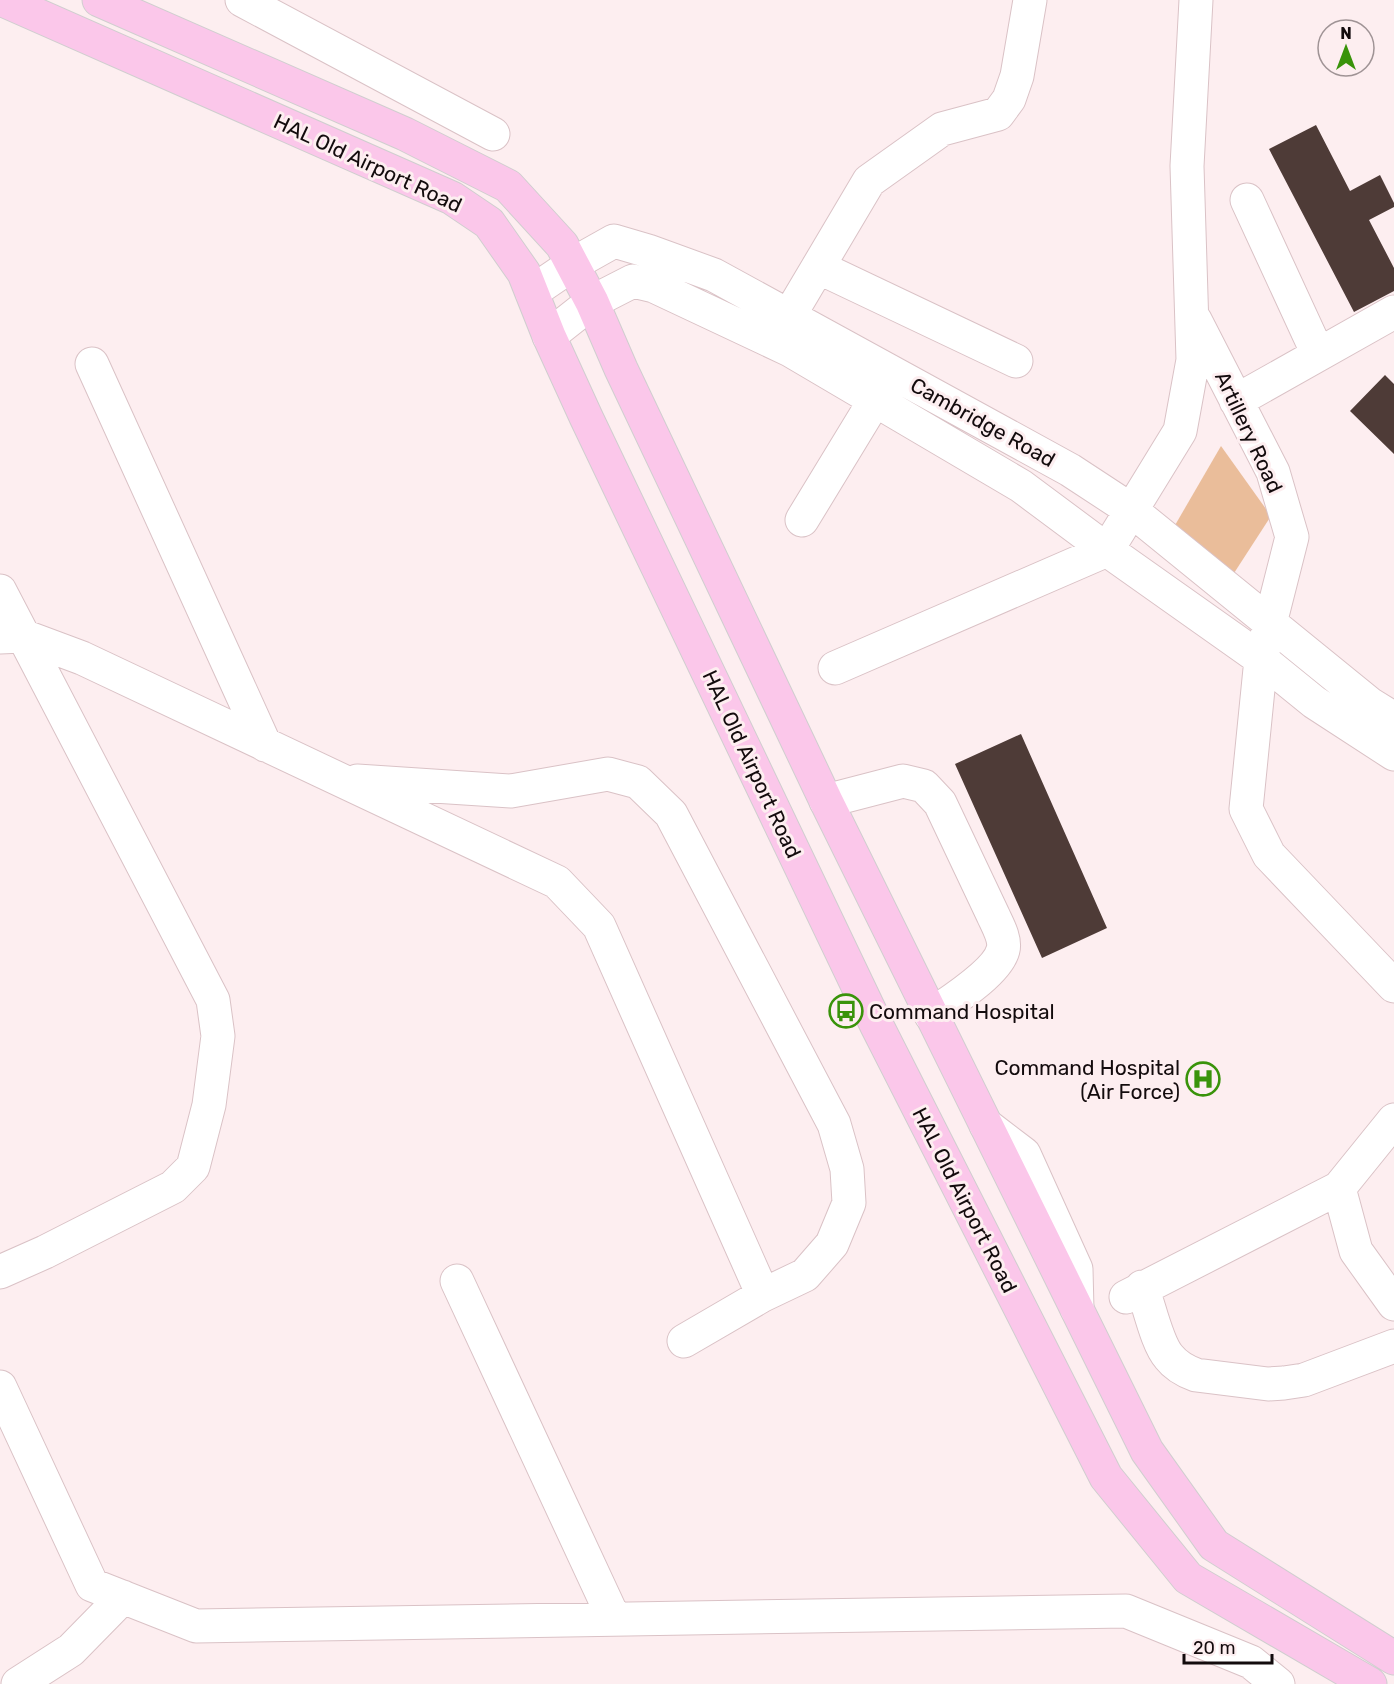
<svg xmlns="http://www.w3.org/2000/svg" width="1394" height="1684" viewBox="0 0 1394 1684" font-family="Rubik,sans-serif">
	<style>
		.green { fill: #eabd9a }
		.building { fill: #4e3b37 }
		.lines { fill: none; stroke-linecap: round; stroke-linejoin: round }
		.minor-casing { stroke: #dac2c6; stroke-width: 35 }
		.major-casing { stroke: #d0cecf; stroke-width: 35 }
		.minor { stroke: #fff; stroke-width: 33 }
		.major { stroke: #fbc7ea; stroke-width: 33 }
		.labels { text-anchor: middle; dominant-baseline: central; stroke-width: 6; stroke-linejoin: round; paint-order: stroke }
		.street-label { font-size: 21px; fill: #130b0d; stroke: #fdeef0 }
		.poi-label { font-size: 21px; fill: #130b0d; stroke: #fdeef0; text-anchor: start }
	</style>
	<rect width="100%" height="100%" fill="#fdeef0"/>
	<path class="green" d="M1221,446L1271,516L1225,587L1167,539Z"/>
	<path class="building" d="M1316,125L1350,191L1380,175L1394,203V207L1369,220L1394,268V291L1354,312L1269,149Z
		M1385,375L1394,384V454L1350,411Z
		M1021,734L1107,928L1042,958L955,764Z"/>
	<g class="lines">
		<defs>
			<path id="minor" d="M242,0L493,134
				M1247,200L1318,354
				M818,267L1016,361
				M532,292L573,264L614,241L648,251L714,275L1070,470L1131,510L1370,704L1394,719
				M789,316L869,181L942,129L998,114L1009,99L1017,76L1030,0
				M1195,320L1273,472L1292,537L1261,659L1246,809L1269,855L1394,986
				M549,336L592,302L633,281L654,286L790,350L1021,486L1107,550L1261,659L1314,702L1394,754
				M92,364L265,745
				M1236,401L1394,312
				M802,520L875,400
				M0,591L213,1000L218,1036L209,1105L193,1167L173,1187L45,1252L0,1272
				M0,637L23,636L82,658L557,882L599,926L763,1295
				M835,668L1107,550L1180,431L1193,360L1187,166L1196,0
				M357,781L511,791L608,774L638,782L671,814L834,1124L847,1169L849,1203L832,1244L805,1275L763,1295L684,1341
				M826,801L903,781L924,786L940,803L993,915C997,924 1006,939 1003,950C997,973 951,1001 931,1015
				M1394,1120L1339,1188L1356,1251L1394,1304
				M986,1125L1024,1154L1076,1269L1077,1309
				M457,1281L614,1619
				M1142,1287C1149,1305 1157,1344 1169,1357C1176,1366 1185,1371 1196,1375L1268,1384L1284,1383L1304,1380L1394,1346
				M1126,1297L1339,1188
				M0,1387L92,1585L196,1626L1126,1611L1251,1662L1278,1684
				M18,1684L71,1650L123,1597"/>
			<path id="major" d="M3,0L452,198L489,223L524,273L549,336L586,417L876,1024L1106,1477L1188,1578L1370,1684
				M99,0L405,134L508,186L562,245L592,302L621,369L826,801L1147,1451L1214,1545L1394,1658"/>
		</defs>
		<use href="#minor" class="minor-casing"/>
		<use href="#major" class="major-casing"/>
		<use href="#minor" class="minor"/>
		<use href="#major" class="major"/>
	</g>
	<defs>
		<symbol id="bus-ring" viewBox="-11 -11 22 22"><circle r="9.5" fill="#fdeef0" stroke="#39930a" stroke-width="1.5"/><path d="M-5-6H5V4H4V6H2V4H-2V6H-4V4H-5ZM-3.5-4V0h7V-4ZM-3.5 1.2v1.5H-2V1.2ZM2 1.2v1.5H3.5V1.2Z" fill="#39930a"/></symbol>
		<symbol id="hospital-ring" viewBox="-11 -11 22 22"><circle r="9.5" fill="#fdeef0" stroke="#39930a" stroke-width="1.5"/><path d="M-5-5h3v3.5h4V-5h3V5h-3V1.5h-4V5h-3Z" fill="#39930a"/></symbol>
	</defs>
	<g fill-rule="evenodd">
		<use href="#bus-ring" x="827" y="992" width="38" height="38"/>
		<use href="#hospital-ring" x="1184" y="1060" width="38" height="38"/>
	</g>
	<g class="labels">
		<g class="street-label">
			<text transform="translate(368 163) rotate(25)">HAL Old Airport Road</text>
			<text transform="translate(983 422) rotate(29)">Cambridge Road</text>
			<text transform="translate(1249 432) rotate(65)">Artillery Road</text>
			<text transform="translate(752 764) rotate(65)">HAL Old Airport Road</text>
			<text transform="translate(965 1200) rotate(63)">HAL Old Airport Road</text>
		</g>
		<g class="poi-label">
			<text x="869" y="1011">Command Hospital</text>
			<text x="1180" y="1067" text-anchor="end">Command Hospital<tspan x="1180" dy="24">(Air Force)</tspan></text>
		</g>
	</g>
	<g transform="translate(1346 48)"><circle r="28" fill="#fdeef0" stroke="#9f9395" stroke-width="1.5"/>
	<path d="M0-4.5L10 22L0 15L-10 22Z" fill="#39930a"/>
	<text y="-9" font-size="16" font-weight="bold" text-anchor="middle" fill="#130b0d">N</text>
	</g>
	<path d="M1184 1654v9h88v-9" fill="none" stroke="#130b0d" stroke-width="3"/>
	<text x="1193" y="1654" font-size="18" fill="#130b0d" stroke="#fdeef0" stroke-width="4.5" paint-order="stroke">20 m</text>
</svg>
